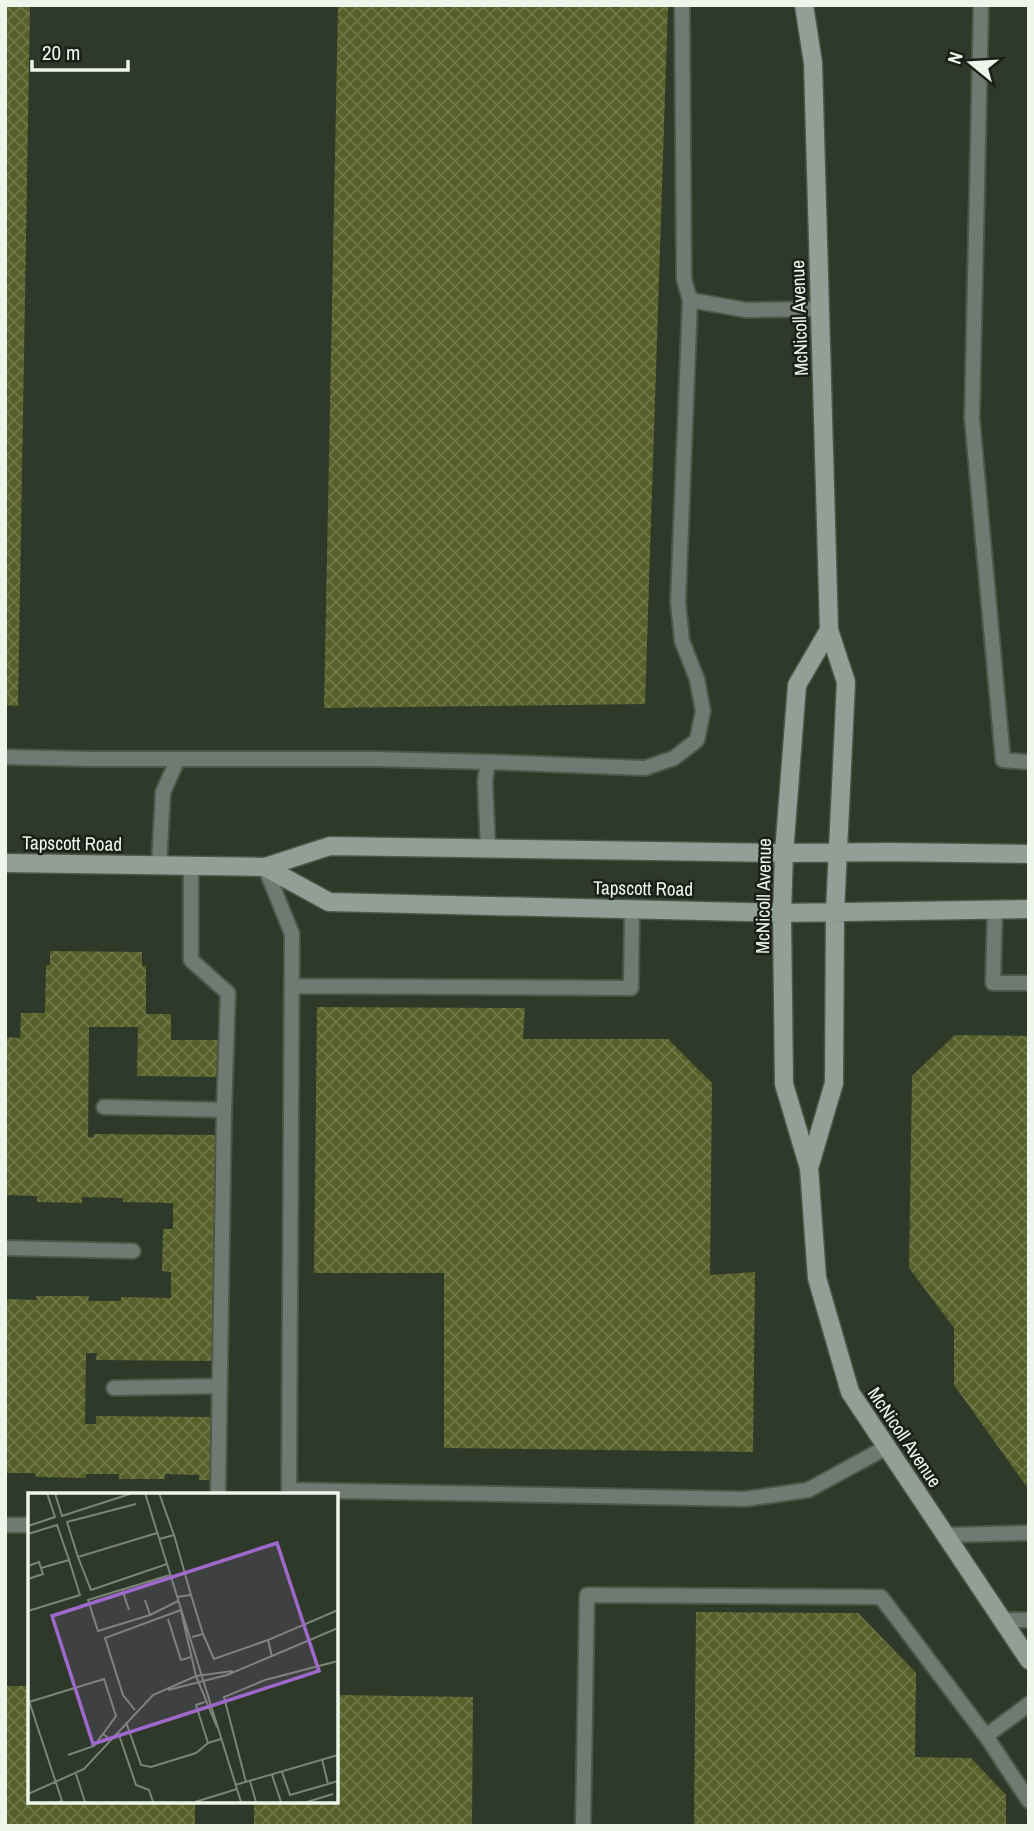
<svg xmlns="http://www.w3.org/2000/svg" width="1034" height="1831" viewBox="0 0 1034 1831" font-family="'Archivo Narrow',sans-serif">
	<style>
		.building { fill: url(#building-cross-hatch) }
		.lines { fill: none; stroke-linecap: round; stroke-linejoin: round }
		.lane-casing { stroke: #4d5748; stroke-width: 18 }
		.secondary-casing { stroke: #4d5748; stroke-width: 21 }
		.lane { stroke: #707a73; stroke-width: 14 }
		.secondary { stroke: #919f96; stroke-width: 18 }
		.labels { text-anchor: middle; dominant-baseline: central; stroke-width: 5; stroke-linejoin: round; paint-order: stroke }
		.street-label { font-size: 19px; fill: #eef6eb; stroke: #1a1f17 }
		.inset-road { fill: none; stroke: #7b8577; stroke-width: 2 }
		.view { fill: #9e69cc; fill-opacity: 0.15; stroke: #9e69cc; stroke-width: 3.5 }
		.inset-edge { fill: none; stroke: #eef6eb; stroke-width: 3.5 }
	</style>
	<defs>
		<pattern id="building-cross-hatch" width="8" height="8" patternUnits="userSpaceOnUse" patternTransform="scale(1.75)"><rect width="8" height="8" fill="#575f2a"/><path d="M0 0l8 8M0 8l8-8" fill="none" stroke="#6f7749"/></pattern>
	</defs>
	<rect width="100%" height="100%" fill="#2e3929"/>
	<path class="building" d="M5,5H30L18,706L5,705Z
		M338,5H668L645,704L324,708Z
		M50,951L142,952V966H146V1014H171V1040H218L217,1077L137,1076L138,1027H89L88,1137H94V1134L217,1135L214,1361L96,1360L97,1353H86L85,1424H96V1416L215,1417L214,1480H199V1475L165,1474V1479H119V1474H86V1478L36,1477L35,1473H5V1299L37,1300L36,1296H89L88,1301H121V1297L171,1298V1272L162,1271L163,1229H173V1203L123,1202V1198L82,1197V1203L37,1202V1196L5,1195V1037L20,1038L21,1013H45L46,965H50Z
		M317,1007L525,1008L523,1039H668L712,1083L710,1275L755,1272L753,1452L444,1448V1273H314Z
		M955,1035L1029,1036V1490L954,1385V1328L909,1268L912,1076Z
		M696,1612L858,1613L916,1673L915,1757L971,1758L1006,1795V1826H694Z
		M5,1686H30V1801H195V1826H5Z
		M336,1695L473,1697L472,1826H254V1801H336Z"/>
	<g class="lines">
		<defs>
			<path id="lane" d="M682,5L684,279L690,300L746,310L820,309
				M981,5L972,418L1003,760L1029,762
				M5,757L91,759H178L163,792L159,865
				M178,759H375L488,762L485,781L488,848
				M488,762L645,768L674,758L697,740L703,711L697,679L682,641L678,602L690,300
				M191,866V960L228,993L224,1110
				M265,867L292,934L289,1490L745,1499L808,1490L887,1447
				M995,909L993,983H1029
				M292,986L631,988L632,909
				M104,1107L224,1110L218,1495
				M5,1248L133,1251
				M114,1388L220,1386
				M5,1525H30
				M945,1535L1029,1533
				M1002,1620H1029
				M1029,1704L986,1736L1029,1801
				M583,1826L587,1595L881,1597L986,1736"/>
			<path id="secondary" d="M804,5L813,63L829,630L846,682L835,912L834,1083L809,1168
				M829,630L797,685L784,853L782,913L784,1084L809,1168L817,1278L850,1392L1029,1660
				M5,863L265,867L330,846L784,853L889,852L1029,854
				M265,867L329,902L782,913L1029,909"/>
		</defs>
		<use href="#lane" class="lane-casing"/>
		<use href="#secondary" class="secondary-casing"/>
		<use href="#lane" class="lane"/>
		<use href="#secondary" class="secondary"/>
	</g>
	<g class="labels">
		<g class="street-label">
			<text transform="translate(799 318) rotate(-92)">McNicoll Avenue</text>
			<text transform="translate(72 843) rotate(1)">Tapscott Road</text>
			<text transform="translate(643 888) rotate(1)">Tapscott Road</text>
			<text transform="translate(763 896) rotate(-89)">McNicoll Avenue</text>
			<text transform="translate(905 1437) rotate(56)">McNicoll Avenue</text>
		</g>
	</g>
	<g transform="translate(28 1493)">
		<rect width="310" height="310" fill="#2e3929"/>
		<path class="inset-road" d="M27,0L34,23L105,0M117,0L213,309M131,0L146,42M108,11L39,29L50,64L129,40M0,33L27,24L19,0M0,41L29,32L41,67L13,75M131,46L146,42L163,102L149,104M50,64L63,97L139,71M0,73L11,69L15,81L0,86M94,96L101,117M163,102L175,141L164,144M117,107L122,122L70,138L60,107L142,82M0,118L52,102L41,67M153,118L168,183L189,234M122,122L150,108M140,126L153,167L163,164M175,141L186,166L240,147M244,164L240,147L310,117M140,197L199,182L310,135M0,205L34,308L30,309M1,209L76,186L88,223L75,241M177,209L168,212L180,250L193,246M107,217L95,202L77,145L153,117M98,229L113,272L123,274L168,260L180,250M90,239L108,292L121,297L125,309M40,262L66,253L75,241L83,247M294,266L300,291L310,288M254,279L262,302L300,291M48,281L57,309M244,282L253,309M222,288L228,309M218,289L196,204L237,187L310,168M207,292L310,262M0,301L56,276L125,202L168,183L205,178M167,309L209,296M279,309L305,301"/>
		<path class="view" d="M249,50L291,178L65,251L24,123Z"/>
		<rect width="310" height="310" class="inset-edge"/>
	</g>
	<rect width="1034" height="1831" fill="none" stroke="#eef6eb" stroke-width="14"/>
	<g transform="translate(971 63) rotate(288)" stroke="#1a1f17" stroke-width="5" paint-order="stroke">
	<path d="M0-5L12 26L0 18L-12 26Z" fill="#eef6eb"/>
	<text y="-10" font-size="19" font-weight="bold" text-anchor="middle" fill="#eef6eb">N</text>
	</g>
	<path d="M32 60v10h96v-10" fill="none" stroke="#eef6eb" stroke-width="3.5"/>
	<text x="42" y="60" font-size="21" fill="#eef6eb" stroke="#1a1f17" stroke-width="5" paint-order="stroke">20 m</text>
</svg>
